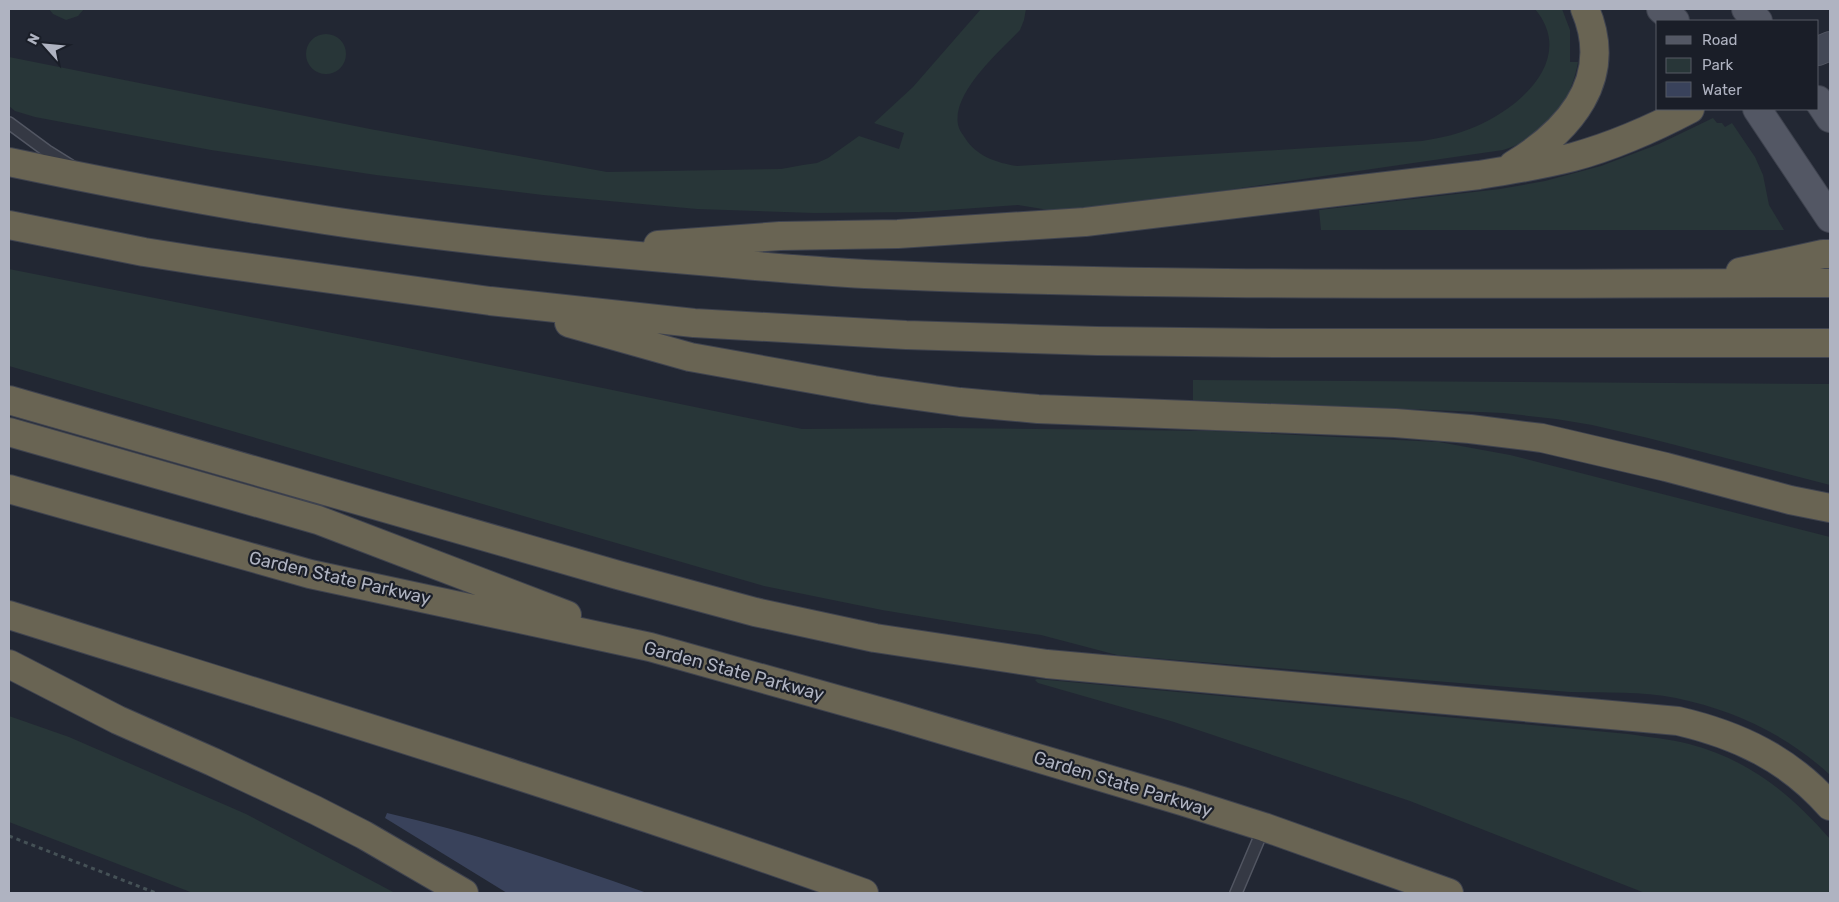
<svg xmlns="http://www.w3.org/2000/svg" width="1839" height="902" viewBox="0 0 1839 902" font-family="Rubik,sans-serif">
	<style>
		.green { fill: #283638 }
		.water { fill: #39425b }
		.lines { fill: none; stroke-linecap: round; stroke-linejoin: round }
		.lane-casing { stroke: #525662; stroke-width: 14 }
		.secondary-casing { stroke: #525662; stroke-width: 30 }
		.primary-casing { stroke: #3e424e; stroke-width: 30 }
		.highway-casing { stroke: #3f434f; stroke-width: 30 }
		.path { stroke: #455156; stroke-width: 3; stroke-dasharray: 4 4; stroke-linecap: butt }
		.lane { stroke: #353944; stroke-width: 11 }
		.secondary { stroke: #434856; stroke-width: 28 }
		.primary { stroke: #535764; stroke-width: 28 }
		.highway { stroke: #696453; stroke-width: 28 }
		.labels { text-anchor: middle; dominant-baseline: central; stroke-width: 4.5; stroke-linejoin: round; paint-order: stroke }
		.street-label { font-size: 18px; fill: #afb3c1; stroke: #1a1e28 }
	</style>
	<rect width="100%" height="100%" fill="#222733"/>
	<path class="green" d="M49,9H84L78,16L66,20L53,14Z
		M981,9H1026L1024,20L1020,30C1000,51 948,96 959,128C960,131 963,135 965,138C976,156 997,163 1017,166L1422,141C1441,138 1459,134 1477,126C1521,107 1576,58 1535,9H1562L1570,30V62H1578C1571,104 1543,138 1503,150L1097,209L1061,212L1018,205L919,212L814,213L697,209L543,195L376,175L211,150L35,117L15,111L9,106V57L370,129L607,172L781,169L803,165L817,163L828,158L859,136L899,149L904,133L874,123L913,87Z
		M306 54a20 20 0 1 1 40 0a20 20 0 1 1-40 0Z
		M1713,118L1717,123H1722L1725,127L1732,123L1755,157L1763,175L1769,205L1784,230H1321L1319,210L1500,189L1545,181L1601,166L1659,144Z
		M9,269L398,346L802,429L947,428L1213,431L1439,442L1510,455L1830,537V775C1787,735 1734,710 1676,698C1641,691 1605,693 1570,692L1117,655L1041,635L997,629L882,610L764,586L9,366Z
		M1193,380L1830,384V485L1648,438L1592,425L1556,419L1503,413L1193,400Z
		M1037,679L1628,734C1648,737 1670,739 1689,744C1749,760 1790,793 1830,839V893H1645L1410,801L1174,722L1038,683L1035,680Z
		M9,716L69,737L246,814L395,893H193L9,822Z"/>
	<path class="water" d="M387,813C476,833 561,863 647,893H507L385,818Z"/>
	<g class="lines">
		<defs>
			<path id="lane" d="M9,123L47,151L71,166
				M1236,893L1264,827"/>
			<path id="secondary" d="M1818,51L1830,46"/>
			<path id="primary" d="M1661,9L1675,21
				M1746,9L1758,21
				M1818,100L1830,118
				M1757,109L1830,218"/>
			<path id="highway" d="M9,162C114,184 219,204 325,220C450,239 575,251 700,261C755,266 810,271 865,274C1186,288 1508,283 1830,283
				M1513,165C1570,130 1615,79 1585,9
				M9,225L144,252L208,262L490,301L694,323L906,335L1097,341L1281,343H1830
				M658,245L780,236L898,234L1085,222L1479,175C1511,170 1542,165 1573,157C1613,146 1654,128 1690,109
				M1740,272L1823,254H1830
				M569,323L690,357L874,390L960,402L1038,409L1395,423L1470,429L1542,438L1666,467L1790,500L1830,508
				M9,400L618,575L755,612L875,638L1047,664L1678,721C1738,735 1789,759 1830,806
				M9,432L318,520L567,615
				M9,489L310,574L650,647L896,716L1182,801L1264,827L1449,893
				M9,615C295,705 582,792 864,893
				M9,664L118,720L213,762L315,810L364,835L464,893"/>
		</defs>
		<use href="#lane" class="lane-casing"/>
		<use href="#secondary" class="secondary-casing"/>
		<use href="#primary" class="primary-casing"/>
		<use href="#highway" class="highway-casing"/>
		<path class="path" d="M9,836L156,893"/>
		<use href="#lane" class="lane"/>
		<use href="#secondary" class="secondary"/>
		<use href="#primary" class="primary"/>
		<use href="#highway" class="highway"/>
	</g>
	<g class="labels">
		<g class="street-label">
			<text transform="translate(340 578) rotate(13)">Garden State Parkway</text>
			<text transform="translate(734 671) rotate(15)">Garden State Parkway</text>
			<text transform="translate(1123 784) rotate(17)">Garden State Parkway</text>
		</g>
	</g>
	<rect width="1839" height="902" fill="none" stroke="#afb3c1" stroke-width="20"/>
	<rect x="1656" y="20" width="162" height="90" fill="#1a1e28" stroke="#565a65"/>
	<rect x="1666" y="36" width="25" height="8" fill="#535764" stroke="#565a65"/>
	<text x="1702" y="45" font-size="15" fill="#afb3c1">Road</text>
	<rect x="1666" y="58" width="25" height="15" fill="#283638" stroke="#565a65"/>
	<text x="1702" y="70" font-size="15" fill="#afb3c1">Park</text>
	<rect x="1666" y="82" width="25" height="15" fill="#39425b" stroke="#565a65"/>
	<text x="1702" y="95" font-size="15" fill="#afb3c1">Water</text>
	<g transform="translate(45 45) rotate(297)" stroke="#1a1e28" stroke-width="4" paint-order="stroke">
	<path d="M0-4L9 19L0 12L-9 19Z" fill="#afb3c1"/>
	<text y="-8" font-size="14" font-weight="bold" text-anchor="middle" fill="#afb3c1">N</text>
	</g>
</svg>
